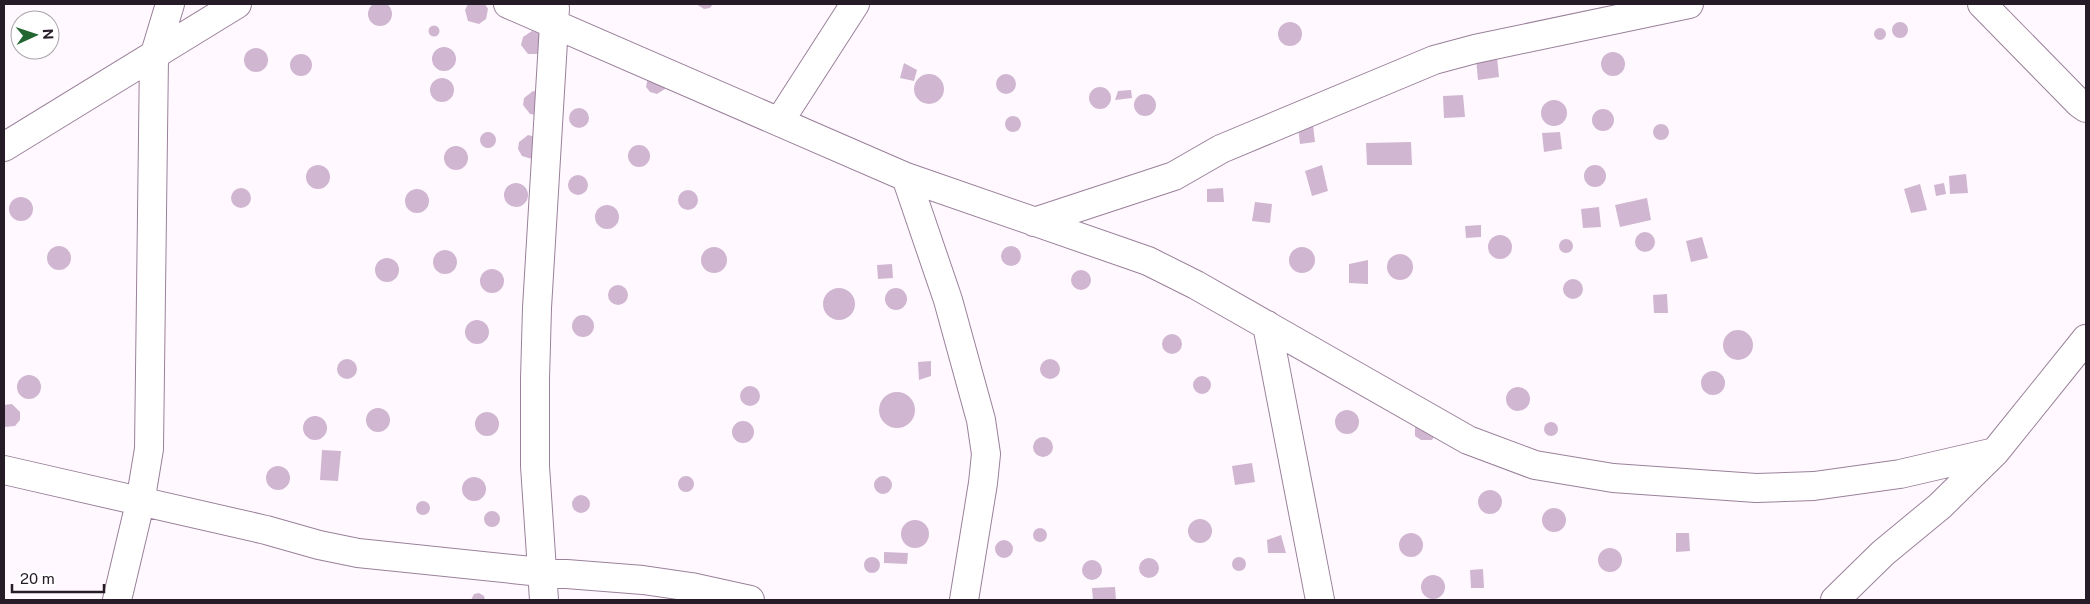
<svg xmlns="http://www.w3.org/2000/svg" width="2090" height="604" viewBox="0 0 2090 604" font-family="'Public Sans',sans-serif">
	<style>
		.building { fill: #d1b6d1 }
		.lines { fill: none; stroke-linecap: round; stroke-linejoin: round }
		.minor-casing { stroke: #9a809a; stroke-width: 30 }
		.minor { stroke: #fff; stroke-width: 28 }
	</style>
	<rect width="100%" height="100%" fill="#fff9ff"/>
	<path class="building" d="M368 14a12 12 0 1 1 24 0a12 12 0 1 1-24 0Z
		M468,4H485L488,9L486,19L479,24L468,21L465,10Z
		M696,4H713L710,8L704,9Z
		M1892 30a8 8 0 1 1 16 0a8 8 0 1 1-16 0Z
		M1278 34a12 12 0 1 1 24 0a12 12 0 1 1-24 0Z
		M428.5 31a5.5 5.5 0 1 1 11 0a5.5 5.5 0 1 1-11 0Z
		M1874 34a6 6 0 1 1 12 0a6 6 0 1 1-12 0Z
		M532,31L543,35L540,53L536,54H528L521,45L523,37Z
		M432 59a12 12 0 1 1 24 0a12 12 0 1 1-24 0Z
		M244 60a12 12 0 1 1 24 0a12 12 0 1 1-24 0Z
		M1601 64a12 12 0 1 1 24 0a12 12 0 1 1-24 0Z
		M290 65a11 11 0 1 1 22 0a11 11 0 1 1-22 0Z
		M1497,57L1499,77L1478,80L1476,59Z
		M904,63L917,70L914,81L900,78Z
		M914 89a15 15 0 1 1 30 0a15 15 0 1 1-30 0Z
		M996 84a10 10 0 1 1 20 0a10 10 0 1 1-20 0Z
		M648,77L667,86L665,89L657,94L650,92L646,87Z
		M430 90a12 12 0 1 1 24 0a12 12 0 1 1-24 0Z
		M1089 98a11 11 0 1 1 22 0a11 11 0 1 1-22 0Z
		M1131,90L1132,98L1115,100L1118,91Z
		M533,91L537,92V115L530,114L523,105L524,98Z
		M1134 105a11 11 0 1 1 22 0a11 11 0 1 1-22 0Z
		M1463,95L1465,117L1444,118L1443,96Z
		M1541 113a13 13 0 1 1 26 0a13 13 0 1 1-26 0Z
		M569 118a10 10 0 1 1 20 0a10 10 0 1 1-20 0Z
		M1592 120a11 11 0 1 1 22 0a11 11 0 1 1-22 0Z
		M1005 124a8 8 0 1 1 16 0a8 8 0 1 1-16 0Z
		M1653 132a8 8 0 1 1 16 0a8 8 0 1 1-16 0Z
		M1313,125L1315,142L1300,144L1298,127Z
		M1560,132L1562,149L1544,152L1542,133Z
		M480 140a8 8 0 1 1 16 0a8 8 0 1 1-16 0Z
		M528,135L536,137L532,159L522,156L518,149L519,142Z
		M1411,142L1412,165H1367L1366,143Z
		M628 156a11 11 0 1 1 22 0a11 11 0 1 1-22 0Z
		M444 158a12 12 0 1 1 24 0a12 12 0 1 1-24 0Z
		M1322,165L1328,191L1312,196L1305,171Z
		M1584 176a11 11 0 1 1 22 0a11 11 0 1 1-22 0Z
		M306 177a12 12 0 1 1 24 0a12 12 0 1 1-24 0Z
		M1966,174L1968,193L1950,194L1949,176Z
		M568 185a10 10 0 1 1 20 0a10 10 0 1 1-20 0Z
		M1944,183L1946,194L1936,196L1934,185Z
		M504 195a12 12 0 1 1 24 0a12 12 0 1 1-24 0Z
		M1920,184L1927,210L1911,213L1904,189Z
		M1223,188L1224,202H1207V189Z
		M231 198a10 10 0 1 1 20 0a10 10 0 1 1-20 0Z
		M405 201a12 12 0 1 1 24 0a12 12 0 1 1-24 0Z
		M678 200a10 10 0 1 1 20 0a10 10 0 1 1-20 0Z
		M9 209a12 12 0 1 1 24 0a12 12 0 1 1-24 0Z
		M1647,198L1651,220L1620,227L1615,205Z
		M1255,202L1272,204L1270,223L1252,221Z
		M595 217a12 12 0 1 1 24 0a12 12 0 1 1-24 0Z
		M1599,207L1601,227L1583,228L1581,209Z
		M1481,225V237L1466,238L1465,226Z
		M1635 242a10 10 0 1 1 20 0a10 10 0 1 1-20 0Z
		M1488 247a12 12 0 1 1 24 0a12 12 0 1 1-24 0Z
		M1702,237L1708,258L1691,262L1686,241Z
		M1559 246a7 7 0 1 1 14 0a7 7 0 1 1-14 0Z
		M1001 256a10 10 0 1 1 20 0a10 10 0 1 1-20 0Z
		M47 258a12 12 0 1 1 24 0a12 12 0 1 1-24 0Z
		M1289 260a13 13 0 1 1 26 0a13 13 0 1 1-26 0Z
		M701 260a13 13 0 1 1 26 0a13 13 0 1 1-26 0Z
		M433 262a12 12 0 1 1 24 0a12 12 0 1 1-24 0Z
		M1387 267a13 13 0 1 1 26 0a13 13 0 1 1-26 0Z
		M375 270a12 12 0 1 1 24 0a12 12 0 1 1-24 0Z
		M1368,260V284L1349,283V264Z
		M892,264L893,278L878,279L877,265Z
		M480 281a12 12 0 1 1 24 0a12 12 0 1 1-24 0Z
		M1071 280a10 10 0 1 1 20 0a10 10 0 1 1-20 0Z
		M1563 289a10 10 0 1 1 20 0a10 10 0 1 1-20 0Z
		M608 295a10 10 0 1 1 20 0a10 10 0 1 1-20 0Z
		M823 304a16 16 0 1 1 32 0a16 16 0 1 1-32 0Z
		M885 299a11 11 0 1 1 22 0a11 11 0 1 1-22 0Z
		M1667,294L1668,313H1654L1653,295Z
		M572 326a11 11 0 1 1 22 0a11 11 0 1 1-22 0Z
		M465 332a12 12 0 1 1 24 0a12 12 0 1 1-24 0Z
		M1723 345a15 15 0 1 1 30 0a15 15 0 1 1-30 0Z
		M1162 344a10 10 0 1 1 20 0a10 10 0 1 1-20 0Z
		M1040 369a10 10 0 1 1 20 0a10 10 0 1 1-20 0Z
		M337 369a10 10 0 1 1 20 0a10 10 0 1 1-20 0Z
		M931,361V376L919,380L918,362Z
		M1701 383a12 12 0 1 1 24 0a12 12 0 1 1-24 0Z
		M17 387a12 12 0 1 1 24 0a12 12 0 1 1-24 0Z
		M1193 385a9 9 0 1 1 18 0a9 9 0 1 1-18 0Z
		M740 396a10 10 0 1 1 20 0a10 10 0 1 1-20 0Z
		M1506 399a12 12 0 1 1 24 0a12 12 0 1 1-24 0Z
		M879 410a18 18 0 1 1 36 0a18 18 0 1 1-36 0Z
		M12,404L20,412V420L15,426L4,427V405Z
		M366 420a12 12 0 1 1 24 0a12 12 0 1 1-24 0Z
		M1335 422a12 12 0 1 1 24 0a12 12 0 1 1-24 0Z
		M475 424a12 12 0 1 1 24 0a12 12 0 1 1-24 0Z
		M303 428a12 12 0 1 1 24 0a12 12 0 1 1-24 0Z
		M732 432a11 11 0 1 1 22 0a11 11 0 1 1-22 0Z
		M1544 429a7 7 0 1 1 14 0a7 7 0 1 1-14 0Z
		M1415,424L1436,434L1432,440H1421L1415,436Z
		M1033 447a10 10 0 1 1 20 0a10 10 0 1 1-20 0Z
		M322,450L341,451L338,481L320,480Z
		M1252,463L1255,482L1235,485L1232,466Z
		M266 478a12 12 0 1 1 24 0a12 12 0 1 1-24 0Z
		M678 484a8 8 0 1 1 16 0a8 8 0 1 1-16 0Z
		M874 485a9 9 0 1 1 18 0a9 9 0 1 1-18 0Z
		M462 489a12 12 0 1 1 24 0a12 12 0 1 1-24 0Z
		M1478 502a12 12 0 1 1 24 0a12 12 0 1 1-24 0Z
		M572 504a9 9 0 1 1 18 0a9 9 0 1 1-18 0Z
		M416 508a7 7 0 1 1 14 0a7 7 0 1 1-14 0Z
		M1542 520a12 12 0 1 1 24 0a12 12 0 1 1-24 0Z
		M484 519a8 8 0 1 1 16 0a8 8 0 1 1-16 0Z
		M1188 531a12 12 0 1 1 24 0a12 12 0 1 1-24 0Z
		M901 534a14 14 0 1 1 28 0a14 14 0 1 1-28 0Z
		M1033 535a7 7 0 1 1 14 0a7 7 0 1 1-14 0Z
		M1676,533H1689L1690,551L1676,552Z
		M1399 545a12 12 0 1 1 24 0a12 12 0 1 1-24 0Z
		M1281,535L1286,553H1268L1267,540Z
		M995 549a9 9 0 1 1 18 0a9 9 0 1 1-18 0Z
		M1598 560a12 12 0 1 1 24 0a12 12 0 1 1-24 0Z
		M884,552L908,553L907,564L884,563Z
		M1232 564a7 7 0 1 1 14 0a7 7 0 1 1-14 0Z
		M864 565a8 8 0 1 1 16 0a8 8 0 1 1-16 0Z
		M1139 568a10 10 0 1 1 20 0a10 10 0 1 1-20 0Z
		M1082 570a10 10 0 1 1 20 0a10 10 0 1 1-20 0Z
		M1483,569L1484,588H1471L1470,570Z
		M1421 587a12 12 0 1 1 24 0a12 12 0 1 1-24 0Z
		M1115,587L1116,600H1093L1092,588Z
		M479,593L484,596L485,600H471L474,594Z"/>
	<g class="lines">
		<defs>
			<path id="minor" d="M508,4L906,177L1148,261L1196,285L1468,440L1535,465L1613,478L1756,488L1814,486L1900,474L1995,452
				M1982,4L2079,103L2086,108
				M779,122L855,4
				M4,147L237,4
				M906,177L948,300L981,420L986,454L983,483L964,600
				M1034,222L1174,176L1221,149L1434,60L1475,49L1689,4
				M1267,325L1320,600
				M4,470L266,530L319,545L358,553L541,572L643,580L691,587L750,600
				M117,600L140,503L149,449L154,57L170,4
				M544,600L535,466V379L537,308L555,8
				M1835,600L1883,553L1940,506L1995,452L2086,339"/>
		</defs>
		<use href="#minor" class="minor-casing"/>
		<use href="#minor" class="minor"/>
	</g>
	<rect width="2090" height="604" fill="none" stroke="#261c27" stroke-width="10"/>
	<g transform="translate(35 35) rotate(87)"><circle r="24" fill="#ffffff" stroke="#a8a4a9"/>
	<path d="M0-4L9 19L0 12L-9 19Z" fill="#236631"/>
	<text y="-8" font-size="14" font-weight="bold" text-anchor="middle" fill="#261c27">N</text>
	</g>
	<path d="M12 584v8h92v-8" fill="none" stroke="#261c27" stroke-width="2.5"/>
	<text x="20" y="584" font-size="15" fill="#261c27" stroke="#ffffff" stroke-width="4" paint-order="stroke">20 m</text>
</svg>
